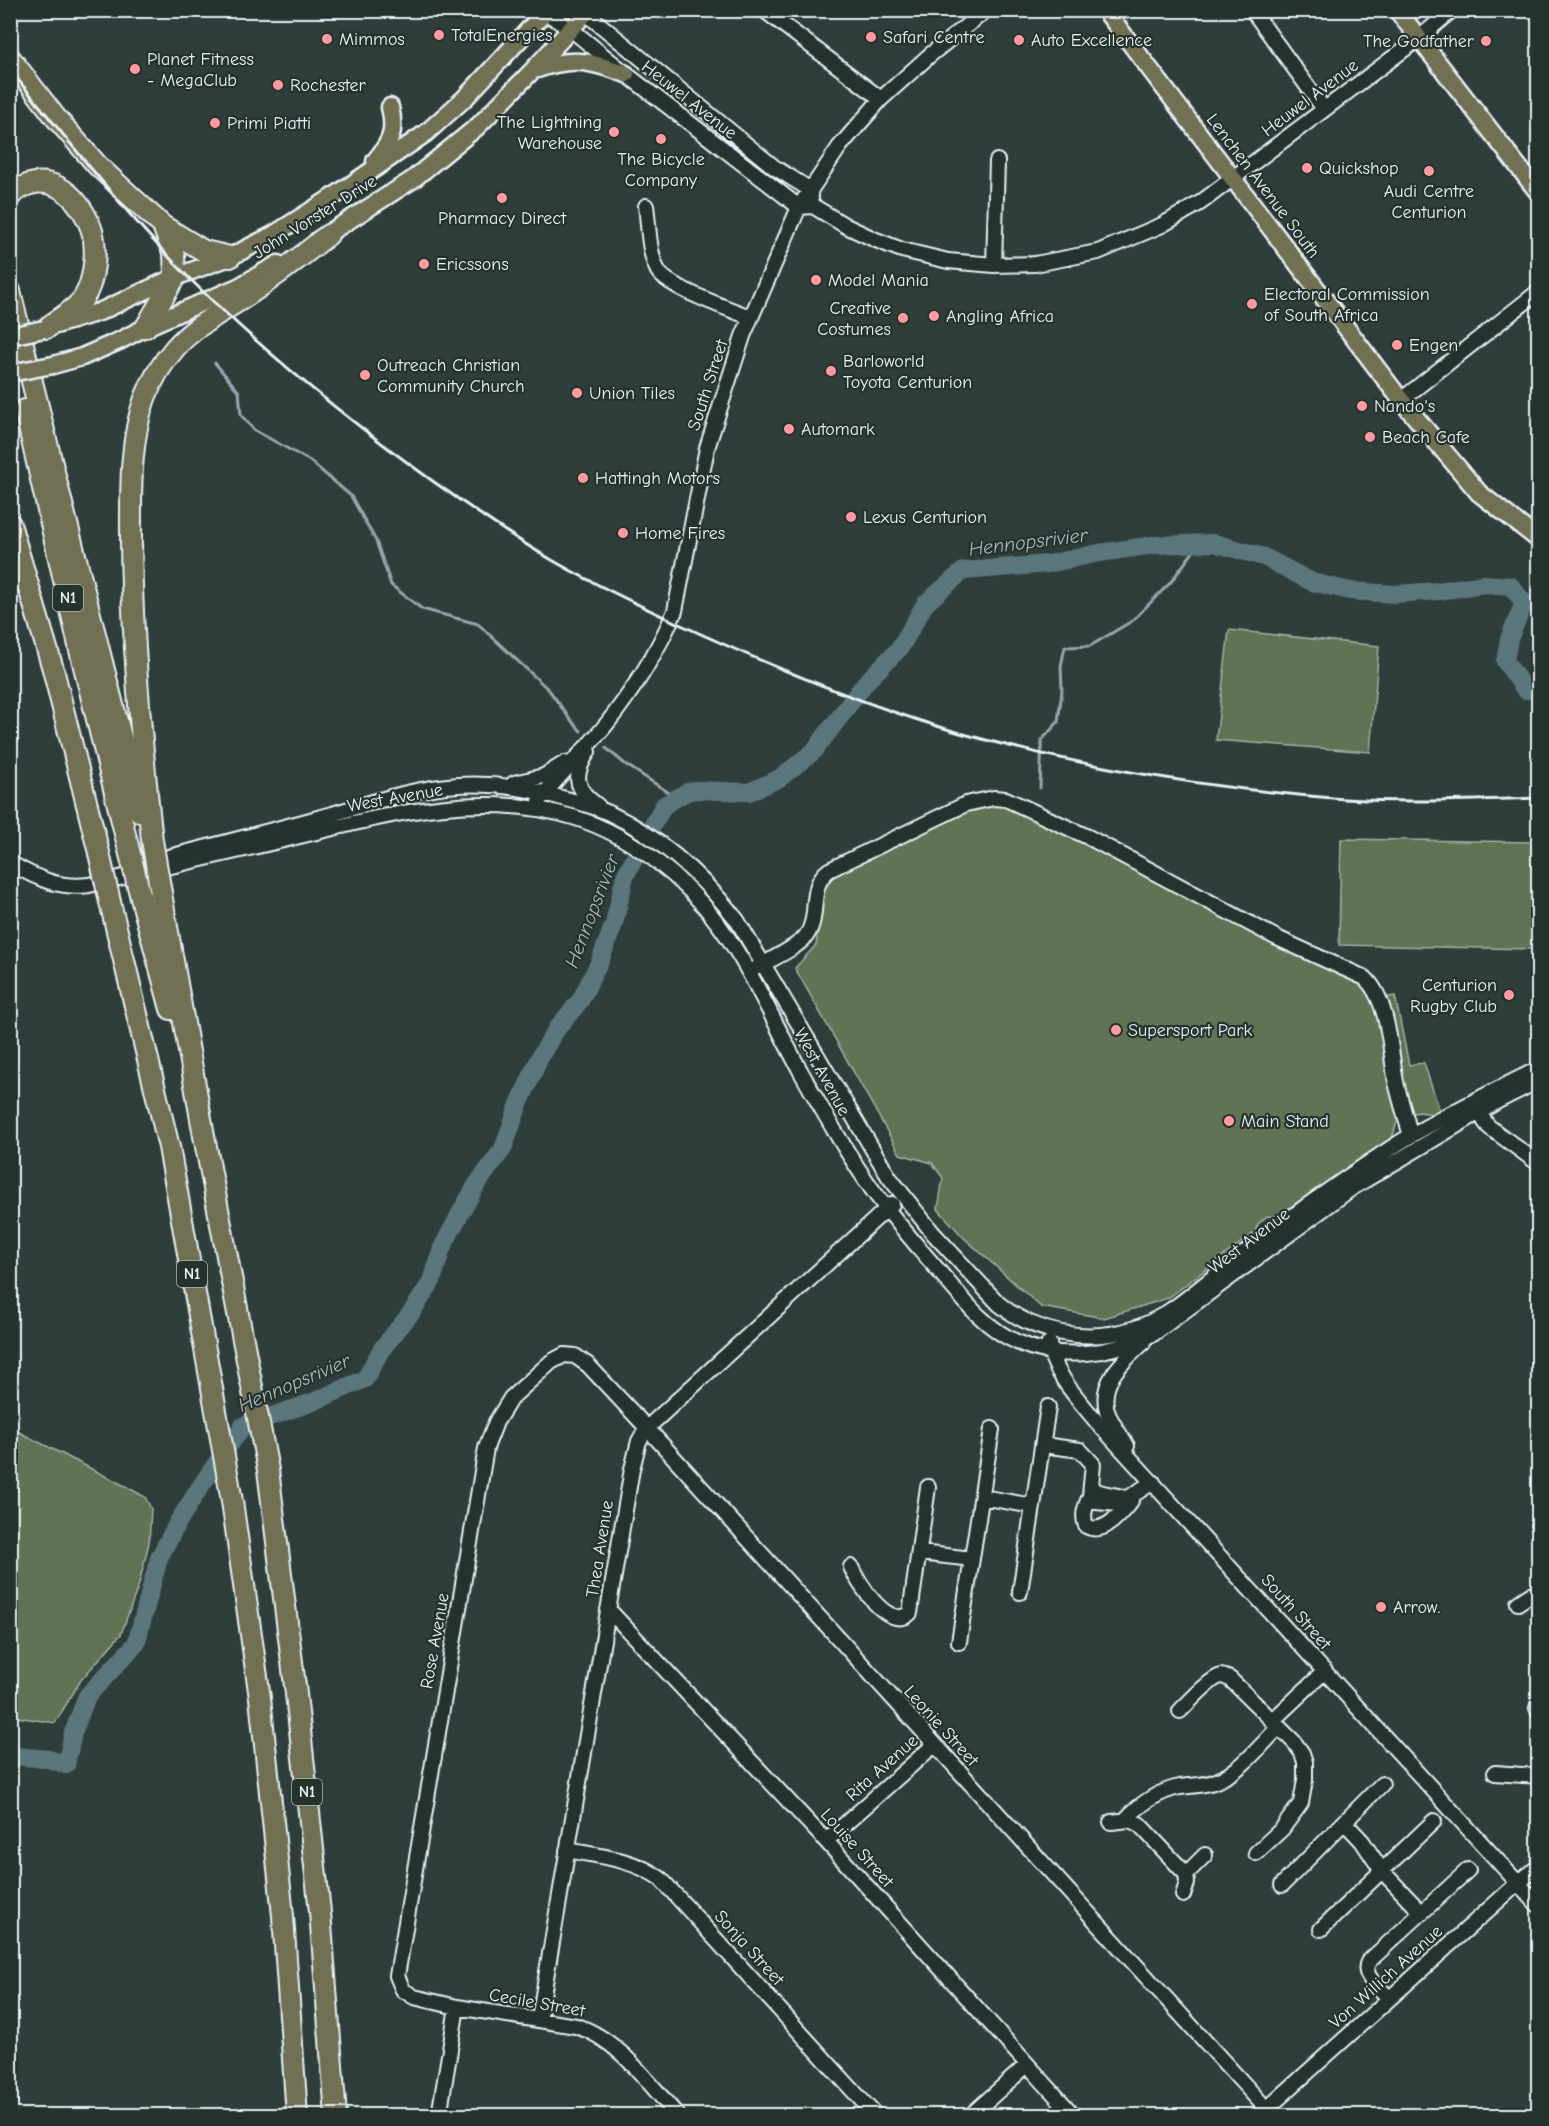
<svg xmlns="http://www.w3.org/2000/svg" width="1549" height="2126" viewBox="0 0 1549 2126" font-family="'Comic Neue',sans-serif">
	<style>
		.green { fill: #617355; stroke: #a4b2a6; stroke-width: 1.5 }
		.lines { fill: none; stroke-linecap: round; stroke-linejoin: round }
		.stream { stroke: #93a8af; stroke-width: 3 }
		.river { stroke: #5a777e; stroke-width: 18 }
		.minor-casing { stroke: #e8f1f8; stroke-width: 18 }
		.major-casing { stroke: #e8f1f8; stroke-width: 21 }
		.highway-casing { stroke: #e8f1f8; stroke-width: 24 }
		.minor { stroke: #26332d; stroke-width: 14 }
		.major { stroke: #716f52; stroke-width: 16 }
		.highway { stroke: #716f52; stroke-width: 20 }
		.rail { stroke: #e8f1f8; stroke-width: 3 }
		.major-bridge-casing { stroke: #e8f1f8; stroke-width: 21; stroke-linecap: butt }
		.highway-bridge-casing { stroke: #e8f1f8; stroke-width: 24; stroke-linecap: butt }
		.major-bridge { stroke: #716f52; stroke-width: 16 }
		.highway-bridge { stroke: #716f52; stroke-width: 20 }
		.poi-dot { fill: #ff9aa2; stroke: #26332d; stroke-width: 2 }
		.labels { text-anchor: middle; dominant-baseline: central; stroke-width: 4.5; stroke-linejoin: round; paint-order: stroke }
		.shield { fill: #26332d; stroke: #aeb8bb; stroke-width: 1.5 }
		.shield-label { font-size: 16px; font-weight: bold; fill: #e8f1f8 }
		.poi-label { font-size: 18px; fill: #e8f1f8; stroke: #26332d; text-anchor: start }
		.street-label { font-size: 18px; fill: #e8f1f8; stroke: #26332d }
		.water-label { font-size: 20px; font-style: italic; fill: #a8bac1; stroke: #26332d }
	</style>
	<rect width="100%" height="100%" fill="#303e3b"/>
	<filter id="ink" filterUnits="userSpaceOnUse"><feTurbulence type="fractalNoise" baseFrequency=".0167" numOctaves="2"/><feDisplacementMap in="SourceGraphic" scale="12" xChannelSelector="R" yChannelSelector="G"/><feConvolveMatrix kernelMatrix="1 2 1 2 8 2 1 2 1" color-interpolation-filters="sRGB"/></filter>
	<g filter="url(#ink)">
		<path class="green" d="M1229,630L1379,646L1370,752L1216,740Z
			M995,805L1012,808L1028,817L1035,806L1279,932L1362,969L1376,978L1383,988L1385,998L1395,996L1409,1065L1424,1063L1439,1109L1433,1114L1419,1112L1399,1116L1392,1138L1276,1217L1267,1216L1258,1224L1255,1232L1168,1298L1104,1318L1041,1307L963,1237L938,1209L943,1178L932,1163L900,1154L795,968L816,945L824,890L832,878L846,868L977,806Z
			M1341,839L1538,842L1537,949L1339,945Z
			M11,1428L127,1487L145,1497L151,1509L149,1543L139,1584L121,1634L81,1680L55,1723L11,1716Z"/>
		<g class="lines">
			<path class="stream" d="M215,363L239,392L241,415L254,430L310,461L351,496L376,541L391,585L422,609L478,624L549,690L570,719L581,731
				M606,748L625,764L677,798
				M1040,788L1042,740L1058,722L1062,690L1061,666L1065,647L1090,646L1132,621L1170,583L1199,544"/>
			<path class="river" d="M10,1762L14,1756L49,1759L66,1765L73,1733L87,1696L136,1644L159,1558L178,1522L204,1481L243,1426L313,1402L365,1379L381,1350L411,1313L432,1281L442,1248L461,1212L477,1184L503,1149L519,1104L541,1055L558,1027L580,1001L600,961L614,924L625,876L652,826L664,805L687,792L695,790L749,792L780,778L814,751L866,682L900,648L925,604L963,571L1048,564L1099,553L1154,545L1214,543L1264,557L1312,582L1350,591L1394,594L1439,591L1484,584L1511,586L1524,603L1509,639L1505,661L1525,690L1538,689"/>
			<defs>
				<path id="minor" d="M542,10L572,30L626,74L799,207L813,206L846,226L876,240L902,250L948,261L994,265L1035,264L1098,252L1162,225L1200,203L1418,39L1452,10
					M582,10L774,167L809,189L811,198
					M764,10L881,99
					M1252,10L1324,109
					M646,206C649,226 648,252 658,271C667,287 731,310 750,317
					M994,265L997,161
					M1401,400L1538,292
					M588,752C573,775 574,789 598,806
					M514,783L544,776L565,763
					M540,799C560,774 584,751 605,726C633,691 657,653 675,611L707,448L743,336L799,207L840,146L881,99L930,55L986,10
					M149,862C208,847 267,832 325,816C368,804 413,788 458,785C493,783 528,788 562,798C577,802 594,806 609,813C660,837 703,877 737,920L889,1177L933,1233L999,1304C1036,1334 1086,1343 1132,1329C1164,1320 1189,1296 1215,1276C1245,1253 1274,1230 1305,1207C1339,1183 1374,1158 1410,1136C1452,1112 1495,1090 1538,1069
					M10,863C36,878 59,889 89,885C152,870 216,856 279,841C376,818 477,787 576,818C632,836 685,878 719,925C752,970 774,1023 801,1072C824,1113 847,1154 874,1192C894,1219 916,1245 938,1270C961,1297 984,1328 1017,1342C1061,1362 1111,1354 1153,1334L1352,1188L1498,1101L1538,1081
					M758,967C771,959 797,948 806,936C821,916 807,886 829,870L966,804L994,798L1006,799L1088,837L1277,938L1365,978C1389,1000 1390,1051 1396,1082C1400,1100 1406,1118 1411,1136
					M1477,1103L1485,1122L1489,1127L1538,1163
					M1049,1343C1052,1372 1078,1399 1096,1421L1538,1905
					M1043,1445L1080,1450L1093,1464L1090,1496L1096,1502L1119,1504L1153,1482
					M1127,1446C1121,1436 1113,1425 1108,1414C1097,1383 1123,1361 1143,1343
					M1091,1488C1102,1496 1115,1493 1127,1499
					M1090,1496C1085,1507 1082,1515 1086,1526C1104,1536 1120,1514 1131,1501
					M982,1497L1033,1506
					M920,1553L972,1559
					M851,1567C858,1583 889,1632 910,1613L928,1487
					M1020,1592L1048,1407
					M1518,1603L1530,1595L1538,1593
					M608,1609L826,1841L1074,2116
					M959,1642L992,1429
					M1537,1708L1538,1710
					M1180,1711C1188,1703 1211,1678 1221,1676C1224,1676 1227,1678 1230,1679L1294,1742L1302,1753L1305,1762V1780L1301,1803L1282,1829L1256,1853
					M1272,1721L1325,1671
					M1495,1773L1538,1776
					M1125,1820C1140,1804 1159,1791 1180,1787C1192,1785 1205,1786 1216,1781C1241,1771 1260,1746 1279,1727
					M1111,1822L1129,1820L1139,1824L1186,1874L1187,1883L1183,1895
					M1345,1823L1362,1841L1382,1871L1421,1912
					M826,1841L934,1745
					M567,1850C600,1856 634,1859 661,1879L876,2116
					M1186,1874L1205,1855
					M1282,1885L1382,1784
					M1321,1929L1434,1821
					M1389,1998C1380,1988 1361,1976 1368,1962L1468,1870
					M539,2019L632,1469L639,1441L647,1428L892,1204
					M439,2116L457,2007
					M678,2116C649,2084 618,2038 576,2026L457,2007L414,1997L403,1990L397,1976L486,1448L496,1422L511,1398L551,1362L564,1355L575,1356L588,1365L647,1428L1273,2116
					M970,2116L1027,2065
					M1259,2116L1518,1883L1538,1867"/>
				<path id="major" d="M1105,10L1401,400L1479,493L1538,539
					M1397,10L1538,192
					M538,69C573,56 593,62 626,74
					M375,161C391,142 396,132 390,107
					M318,240L412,180L478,126L533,70L588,10
					M56,325L99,312L175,277L230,257L273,235L339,193L426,133L465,98L547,10
					M53,365L82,357L121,340L146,327L240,286L278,264"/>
				<path id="highway" d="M10,58L56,118L98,166L163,226L204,251L230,257
					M10,196C43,165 78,192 91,228C98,247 95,281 83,299C74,311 58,319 47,328
					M10,291L57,484L140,812
					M146,327L175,277L174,255L163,226
					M25,410L80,650L128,846
					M10,524L53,669L99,853
					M152,840C141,741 132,641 131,542C131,495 129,442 145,398C152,380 163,362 175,348C195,325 224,311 248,295C276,276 302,256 328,235
					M161,893L204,1136L268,1470L296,1694L320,1912L336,2116
					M141,898L171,1009
					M110,902L169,1147L232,1501L260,1698L283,1916L297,2116"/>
			</defs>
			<use href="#minor" class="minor-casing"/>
			<use href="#major" class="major-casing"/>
			<use href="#highway" class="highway-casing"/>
			<use href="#minor" class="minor"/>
			<use href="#major" class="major"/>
			<use href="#highway" class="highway"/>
			<path class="rail" d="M10,70C68,140 125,213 189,278C265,353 348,420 434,482C473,509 511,537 552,560C593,584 637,604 679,624C770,666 863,705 960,733C1085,768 1214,789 1344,799C1408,803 1474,800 1538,798"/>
			<defs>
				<path id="major-bridge" d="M10,336L44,329
					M10,373L53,365"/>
				<path id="highway-bridge" d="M152,840L161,893
					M128,846L141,898
					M99,853L110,902"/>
			</defs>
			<use href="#major-bridge" class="major-bridge-casing"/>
			<use href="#highway-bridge" class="highway-bridge-casing"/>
			<use href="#major-bridge" class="major-bridge"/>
			<use href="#highway-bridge" class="highway-bridge"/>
		</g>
	</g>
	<g class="poi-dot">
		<circle cx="439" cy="35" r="6"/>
		<circle cx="871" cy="37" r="6"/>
		<circle cx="327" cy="39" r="6"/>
		<circle cx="1019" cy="40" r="6"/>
		<circle cx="1486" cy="41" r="6"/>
		<circle cx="135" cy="69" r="6"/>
		<circle cx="278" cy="85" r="6"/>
		<circle cx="215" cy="123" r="6"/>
		<circle cx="614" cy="132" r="6"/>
		<circle cx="661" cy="139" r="6"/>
		<circle cx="1307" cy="168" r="6"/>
		<circle cx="1429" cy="171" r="6"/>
		<circle cx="502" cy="198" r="6"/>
		<circle cx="424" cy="264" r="6"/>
		<circle cx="816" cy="280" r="6"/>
		<circle cx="1252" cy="304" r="6"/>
		<circle cx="934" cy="316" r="6"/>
		<circle cx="903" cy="318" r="6"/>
		<circle cx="1397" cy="345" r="6"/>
		<circle cx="831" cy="371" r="6"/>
		<circle cx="365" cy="375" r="6"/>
		<circle cx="577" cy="393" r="6"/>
		<circle cx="1362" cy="406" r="6"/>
		<circle cx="789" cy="429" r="6"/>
		<circle cx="1370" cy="437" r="6"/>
		<circle cx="583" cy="478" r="6"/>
		<circle cx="851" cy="517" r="6"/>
		<circle cx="623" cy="533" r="6"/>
		<circle cx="1509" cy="995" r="6"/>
		<circle cx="1116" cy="1030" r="6"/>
		<circle cx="1229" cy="1121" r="6"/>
		<circle cx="1381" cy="1607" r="6"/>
	</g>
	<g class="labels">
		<g class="shield">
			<rect x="53" y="585" width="30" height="26" rx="4.5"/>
			<rect x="177" y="1261" width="30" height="26" rx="4.5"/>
			<rect x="292" y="1779" width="30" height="26" rx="4.5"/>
		</g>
		<g class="shield-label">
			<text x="68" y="598">N1</text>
			<text x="192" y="1274">N1</text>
			<text x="307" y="1792">N1</text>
		</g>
		<g class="poi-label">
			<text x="451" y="35">TotalEnergies</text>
			<text x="883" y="37">Safari Centre</text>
			<text x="339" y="39">Mimmos</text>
			<text x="1031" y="40">Auto Excellence</text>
			<text x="1474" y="41" text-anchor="end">The Godfather</text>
			<text x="147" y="59">Planet Fitness<tspan x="147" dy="21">- MegaClub</tspan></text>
			<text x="290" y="85">Rochester</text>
			<text x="602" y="122" text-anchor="end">The Lightning<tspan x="602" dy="21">Warehouse</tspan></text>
			<text x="227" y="123">Primi Piatti</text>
			<text x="661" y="159" text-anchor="middle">The Bicycle<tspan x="661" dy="21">Company</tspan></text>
			<text x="1319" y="168">Quickshop</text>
			<text x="1429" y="191" text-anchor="middle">Audi Centre<tspan x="1429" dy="21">Centurion</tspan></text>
			<text x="502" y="218" text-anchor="middle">Pharmacy Direct</text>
			<text x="436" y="264">Ericssons</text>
			<text x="828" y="280">Model Mania</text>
			<text x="1264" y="294">Electoral Commission<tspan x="1264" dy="21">of South Africa</tspan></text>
			<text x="891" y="308" text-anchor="end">Creative<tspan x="891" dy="21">Costumes</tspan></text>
			<text x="946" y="316">Angling Africa</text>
			<text x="1409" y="345">Engen</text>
			<text x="843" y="361">Barloworld<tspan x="843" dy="21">Toyota Centurion</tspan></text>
			<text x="377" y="365">Outreach Christian<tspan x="377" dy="21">Community Church</tspan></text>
			<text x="589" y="393">Union Tiles</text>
			<text x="1374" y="406">Nando's</text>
			<text x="801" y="429">Automark</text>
			<text x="1382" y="437">Beach Cafe</text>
			<text x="595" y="478">Hattingh Motors</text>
			<text x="863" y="517">Lexus Centurion</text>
			<text x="635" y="533">Home Fires</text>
			<text x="1497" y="985" text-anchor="end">Centurion<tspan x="1497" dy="21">Rugby Club</tspan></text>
			<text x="1128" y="1030">Supersport Park</text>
			<text x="1241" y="1121">Main Stand</text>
			<text x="1393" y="1607">Arrow.</text>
		</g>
		<g class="street-label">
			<text transform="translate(1310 98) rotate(-37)">Heuwel Avenue</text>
			<text transform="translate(689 100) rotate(38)">Heuwel Avenue</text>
			<text transform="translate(1263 186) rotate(53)">Lenchen Avenue South</text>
			<text transform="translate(315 217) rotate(-32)">John Vorster Drive</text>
			<text transform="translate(708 385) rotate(-72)">South Street</text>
			<text transform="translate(395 798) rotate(-10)">West Avenue</text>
			<text transform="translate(822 1072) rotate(61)">West Avenue</text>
			<text transform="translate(1249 1241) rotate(-37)">West Avenue</text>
			<text transform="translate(600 1549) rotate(-81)">Thea Avenue</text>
			<text transform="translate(1296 1612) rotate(48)">South Street</text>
			<text transform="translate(435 1641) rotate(-80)">Rose Avenue</text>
			<text transform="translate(941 1726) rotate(48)">Leonie Street</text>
			<text transform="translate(882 1768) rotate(-42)">Rita Avenue</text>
			<text transform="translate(857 1848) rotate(48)">Louise Street</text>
			<text transform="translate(749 1948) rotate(48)">Sonja Street</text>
			<text transform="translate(1386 1977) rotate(-42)">Von Willich Avenue</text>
			<text transform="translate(537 2003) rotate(10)">Cecile Street</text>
		</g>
		<g class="water-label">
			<text transform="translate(1028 542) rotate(-7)">Hennopsrivier</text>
			<text transform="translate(592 911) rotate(-69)">Hennopsrivier</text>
			<text transform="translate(294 1383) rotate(-23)">Hennopsrivier</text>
		</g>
	</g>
	<rect width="1549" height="2126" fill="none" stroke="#26332d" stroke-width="36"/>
	<rect x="18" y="18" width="1513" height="2090" fill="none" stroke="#e8f1f8" stroke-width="2" filter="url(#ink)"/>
</svg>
